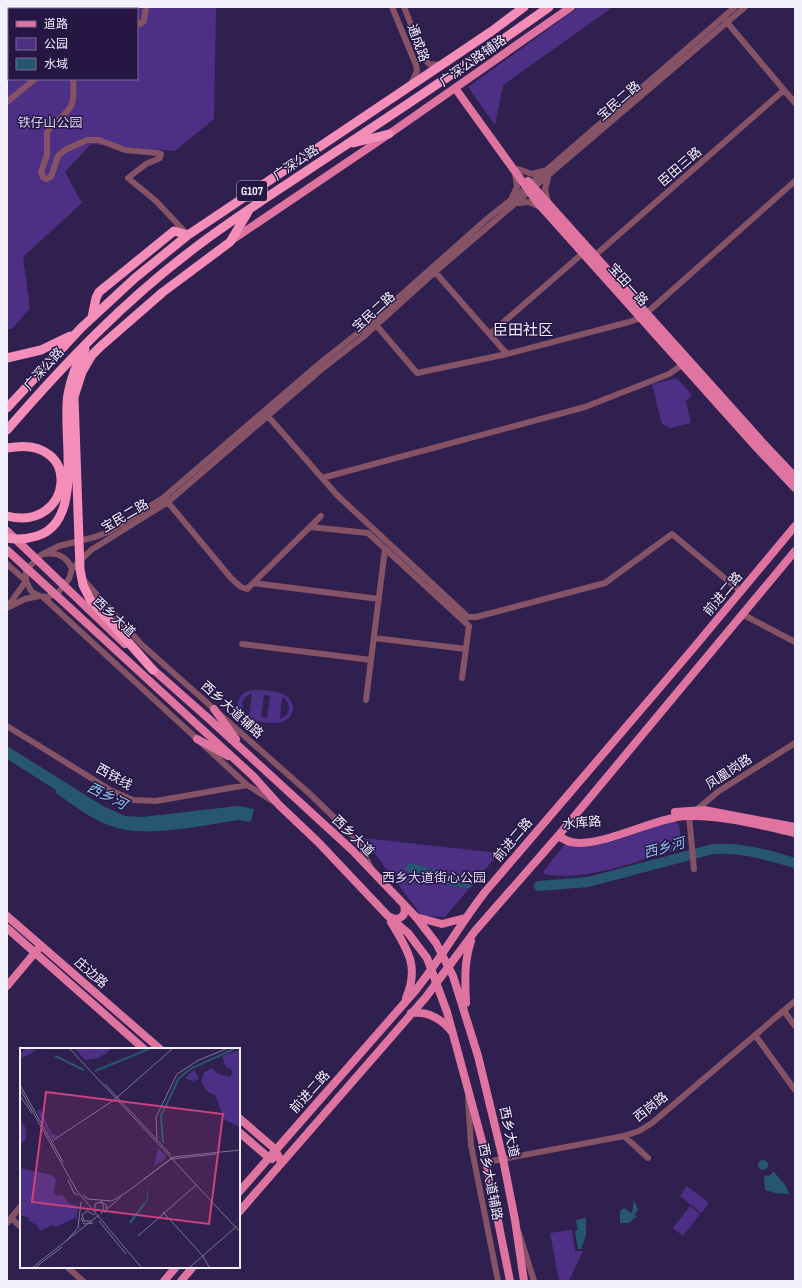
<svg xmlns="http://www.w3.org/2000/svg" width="802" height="1288" viewBox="0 0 802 1288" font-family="'Sofia Sans Condensed','Noto Sans SC',sans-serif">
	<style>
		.green { fill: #4d3085; fill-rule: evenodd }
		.water { fill: #275770 }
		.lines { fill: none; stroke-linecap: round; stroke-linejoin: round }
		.river { stroke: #275770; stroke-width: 10 }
		.minor { stroke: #865266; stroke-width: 6 }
		.major { stroke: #df74a1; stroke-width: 8 }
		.highway { stroke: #f48db7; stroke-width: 9 }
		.labels { text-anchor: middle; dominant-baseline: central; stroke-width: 3; stroke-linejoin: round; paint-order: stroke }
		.shield { fill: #251644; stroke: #b4afc5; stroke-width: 1 }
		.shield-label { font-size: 12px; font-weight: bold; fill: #f2f0fc }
		.street-label { font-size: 13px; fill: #f2f0fc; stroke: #251644 }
		.park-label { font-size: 13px; fill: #dcd6f3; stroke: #251644 }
		.water-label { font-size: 14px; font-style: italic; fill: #8dc8eb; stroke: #251644 }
		.quarter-label { font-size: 15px; fill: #f2f0fc; stroke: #251644 }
		.inset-river { fill: none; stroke: #275770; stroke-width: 2 }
		.inset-road { fill: none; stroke: #7d7395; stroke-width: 1 }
		.view { fill: #cc437b; fill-opacity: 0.15; stroke: #cc437b; stroke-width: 2 }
		.inset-edge { fill: none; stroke: #f2f0fc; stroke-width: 2 }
	</style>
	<rect width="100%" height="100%" fill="#2f2050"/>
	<path class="green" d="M7,7H216L214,119L175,151L91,144L65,172L82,203L23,257L30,308L12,329H7ZM9,9H137V79H9Z
		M579,7H613L503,85L495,125L468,87Z
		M677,378L692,395L686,401L691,423L670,428L662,424L652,384Z
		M255,690C269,691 288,689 293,706C293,724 277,724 263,722C251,721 232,716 239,699C242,692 248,690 255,690ZM251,694H252L249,716C239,709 240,698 251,694ZM264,695L270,696L267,718L261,717ZM282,697C292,703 291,715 280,719Z
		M671,821H675L679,826L682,847C640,860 589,882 544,874L543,872L565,844C588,856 647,829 671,821Z
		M363,838L499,853L445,917L422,916Z
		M687,1186L709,1203L701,1213L680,1196Z
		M690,1206L700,1214L683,1236L673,1228Z
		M572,1230L575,1251H583L569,1281H559L550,1233Z"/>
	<path class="water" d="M7,746L103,806L125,816L142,817L238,806L254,809L251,822L239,820C202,825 146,839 111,826C91,819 73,805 56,793V790L7,759Z
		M758 1165a5 5 0 1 1 10 0a5 5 0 1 1-10 0Z
		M773,1171L786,1186L789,1194L775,1193L765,1190L764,1176L771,1175Z
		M634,1200L638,1210L634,1215L637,1216L629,1223H620V1211L624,1208L632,1213Z
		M586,1218V1235L581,1249H578L575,1231L578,1230L576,1220Z"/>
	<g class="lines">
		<path class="river" d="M411,868L446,879L468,883
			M539,886L588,882L713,849C742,847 767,855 795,863"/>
		<path class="minor" d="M72,7L73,9
			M117,7L118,9
			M392,7L416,65L417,71L411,84
			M404,7L425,60L429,64L441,65
			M7,8L8,7
			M50,9V7
			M725,20L795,103
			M137,23L140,24L144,21L146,7
			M73,79C76,116 66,108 47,132V155L41,172L43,177L46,179L51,177L58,156L65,150L87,140H99L125,150L158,153L161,154L160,158L146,164L128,178L156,201L187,234
			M7,102L35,79
			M518,169L532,174L543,171
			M512,197L517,187L515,173
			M548,202L545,189L548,178
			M518,203L529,202L540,207
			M592,258L784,90
			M435,272L507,354
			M376,325L417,373L507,354L629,322L641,318L795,181
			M490,334L583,253
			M266,414L337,495L468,617H476L605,583L672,534L740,591
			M322,478L585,407L669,374L685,363
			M166,500L231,578L241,587L247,589L321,516
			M310,527L368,533L469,626L462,678
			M45,554C57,552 67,557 72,569
			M7,564L26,581L31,591L39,596
			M81,577L142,645L311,795L353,836L360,845L371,868
			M253,583L379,599
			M43,597L247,785L276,803
			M8,606L26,581V570L41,555L59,546L95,537L108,532L163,498L320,363L363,329L488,218L521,192L735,7
			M7,608L25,599L39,596L47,597L57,594L69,579L72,569L91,550L168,502L322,369L363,337L435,272L745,7
			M742,614L795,642
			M374,638L466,649
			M242,644L371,660
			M366,700L385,549
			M7,726L112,791L133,800L156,801L247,785
			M694,869L689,816L719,791L795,743
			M784,1011L795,1026
			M755,1035L795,1090
			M468,1098L471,1145L498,1281
			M624,1136L648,1158
			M487,1162L624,1136L639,1131L652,1123L795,1001
			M11,1218L21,1227
			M7,1223L21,1206
			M519,1233L534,1281
			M67,1267L83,1281"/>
		<path class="major" d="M455,88L537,202L757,448L795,488
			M528,181L763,443L795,477
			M232,240L389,134L571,7
			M7,531L125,644
			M7,550L253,776L279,805L318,842L388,916L408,933L427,958L447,1012L482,1141L510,1281
			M148,665L208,718L352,850L416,917L436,943L453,976L478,1056L503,1159L515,1220L524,1281
			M214,709L236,739
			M197,739L228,756
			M675,812L704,810L795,827
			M558,836C562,838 567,841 571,842C599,849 655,817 687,816C722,815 760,825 795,833
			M7,916L160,1049
			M390,917C400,922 407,915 404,905
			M416,917L442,924L465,918
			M391,922C407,949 420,966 406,998
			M7,928L144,1049
			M7,986L38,949
			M466,1003C465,981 464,962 471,941
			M411,1013C428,1011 441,1018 452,1032
			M239,1118L275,1149L281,1162
			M239,1132L268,1157L272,1159
			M239,1192L415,991C441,959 460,924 485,892L691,651L795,526
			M239,1212L426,997L475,931L558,836L795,551
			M164,1281L176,1267
			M181,1281L193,1267"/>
		<path class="highway" d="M353,143L389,134
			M92,317L96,298L99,292L174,231L188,235
			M7,358L41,350L70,336
			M7,408L81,328L135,278L188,235L492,31L524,7
			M7,430C65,363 125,300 196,247C234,218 274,193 314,166C393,114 472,62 549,7
			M7,448C85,433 73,533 7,516
			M7,538C17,540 27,539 37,536C86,521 61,432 68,394C71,378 77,362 85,349
			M153,670L90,599L83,585L80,569L74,397L82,372L92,355L101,346L163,292L230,242L248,212"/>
	</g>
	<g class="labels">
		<rect class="shield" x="237" y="181" width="30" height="20" rx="3"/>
		<g class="shield-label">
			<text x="252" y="191">G107</text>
		</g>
		<g class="street-label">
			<text transform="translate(418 43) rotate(70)">通成路</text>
			<text transform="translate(473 61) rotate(-35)">广深公路辅路</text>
			<text transform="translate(619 101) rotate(-41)">宝民二路</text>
			<text transform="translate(296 163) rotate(-34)">广深公路</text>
			<text transform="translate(680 167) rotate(-41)">臣田三路</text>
			<text transform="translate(628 285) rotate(48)">宝田一路</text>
			<text transform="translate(374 312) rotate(-42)">宝民二路</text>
			<text transform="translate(44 369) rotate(-48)">广深公路</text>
			<text transform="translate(125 516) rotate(-30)">宝民二路</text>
			<text transform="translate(723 594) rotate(-50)">前进二路</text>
			<text transform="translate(114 617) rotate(43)">西乡大道</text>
			<text transform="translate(232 710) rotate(42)">西乡大道辅路</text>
			<text transform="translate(729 772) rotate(-33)">凤凰岗路</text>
			<text transform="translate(114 777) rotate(29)">西铁线</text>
			<text transform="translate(582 823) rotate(-5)">水库路</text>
			<text transform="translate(353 836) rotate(44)">西乡大道</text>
			<text transform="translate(513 840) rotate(-50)">前进二路</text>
			<text transform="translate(91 973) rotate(41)">庄边路</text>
			<text transform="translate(310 1092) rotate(-48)">前进二路</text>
			<text transform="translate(651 1107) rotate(-38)">西岗路</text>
			<text transform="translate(509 1132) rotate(78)">西乡大道</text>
			<text transform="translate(490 1182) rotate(79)">西乡大道辅路</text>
		</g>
		<g class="park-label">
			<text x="50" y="123">铁仔山公园</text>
			<text x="434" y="878">西乡大道街心公园</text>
		</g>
		<g class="water-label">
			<text transform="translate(107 796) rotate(27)">西乡河</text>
			<text transform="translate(664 848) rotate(-15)">西乡河</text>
		</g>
		<g class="quarter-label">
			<text x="523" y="330">臣田社区</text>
		</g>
	</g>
	<g transform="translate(20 1048)">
		<rect width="220" height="220" fill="#2f2050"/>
		<path d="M7,1L17,2L0,11V5ZM55,1H89V3L79,10L65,12ZM220,2V79L205,72L195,47L188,44L181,34L184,25L192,20L198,26L210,29L213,23L206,19L202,8ZM174,22L179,30L174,33L165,30ZM20,61L32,86L38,88L32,91L17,63ZM0,70L5,79L6,90L0,97ZM138,100L146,108L145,111L134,118ZM0,120L32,127L36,132L34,144L37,148L42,146L48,155L58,158L57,169L36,179L32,177L20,183L17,177L9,173L10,170L0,167Z" fill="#4d3085"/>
		<path d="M128,133V152L111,176L109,174L127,151Z" fill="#275770"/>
		<path class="inset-river" d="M35,8L64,22M75,23L129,1M143,95L141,68L159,30L172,20L214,1"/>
		<path class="inset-road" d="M50,1L220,184M85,36L151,107M0,37L43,114M0,41L57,143L121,219M0,48L12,65M137,91L136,69L157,26L179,12L206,1M32,93L94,52L152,1M48,132L54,145L58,147M123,132L151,111L196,106M107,144L153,109L220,102M63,147L68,151L92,153L107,144M81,153L87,158L85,165M87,161L101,149M75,164V156L81,154L84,159L81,166M143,164L183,208L189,219M61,170L64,176L73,175M72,173H64L62,167L67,163L75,167M79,173L106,206M118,188L176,137M46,193L58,180L61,154M13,219L79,167M16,219L42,199M170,219L217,178"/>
		<path class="view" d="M26,44L203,66L189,176L12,154Z"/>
		<rect width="220" height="220" class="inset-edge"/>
	</g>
	<rect width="802" height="1288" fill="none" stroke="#f2f0fc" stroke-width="16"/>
	<rect x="8" y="8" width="130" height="72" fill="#251644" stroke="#776d8e"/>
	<rect x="16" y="21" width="20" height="6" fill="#df74a1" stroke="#776d8e"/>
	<text x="44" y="28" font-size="12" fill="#f2f0fc">道路</text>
	<rect x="16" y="38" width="20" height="12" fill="#4d3085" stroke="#776d8e"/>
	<text x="44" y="48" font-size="12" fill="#f2f0fc">公园</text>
	<rect x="16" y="58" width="20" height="12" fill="#275770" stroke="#776d8e"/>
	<text x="44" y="68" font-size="12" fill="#f2f0fc">水域</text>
</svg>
